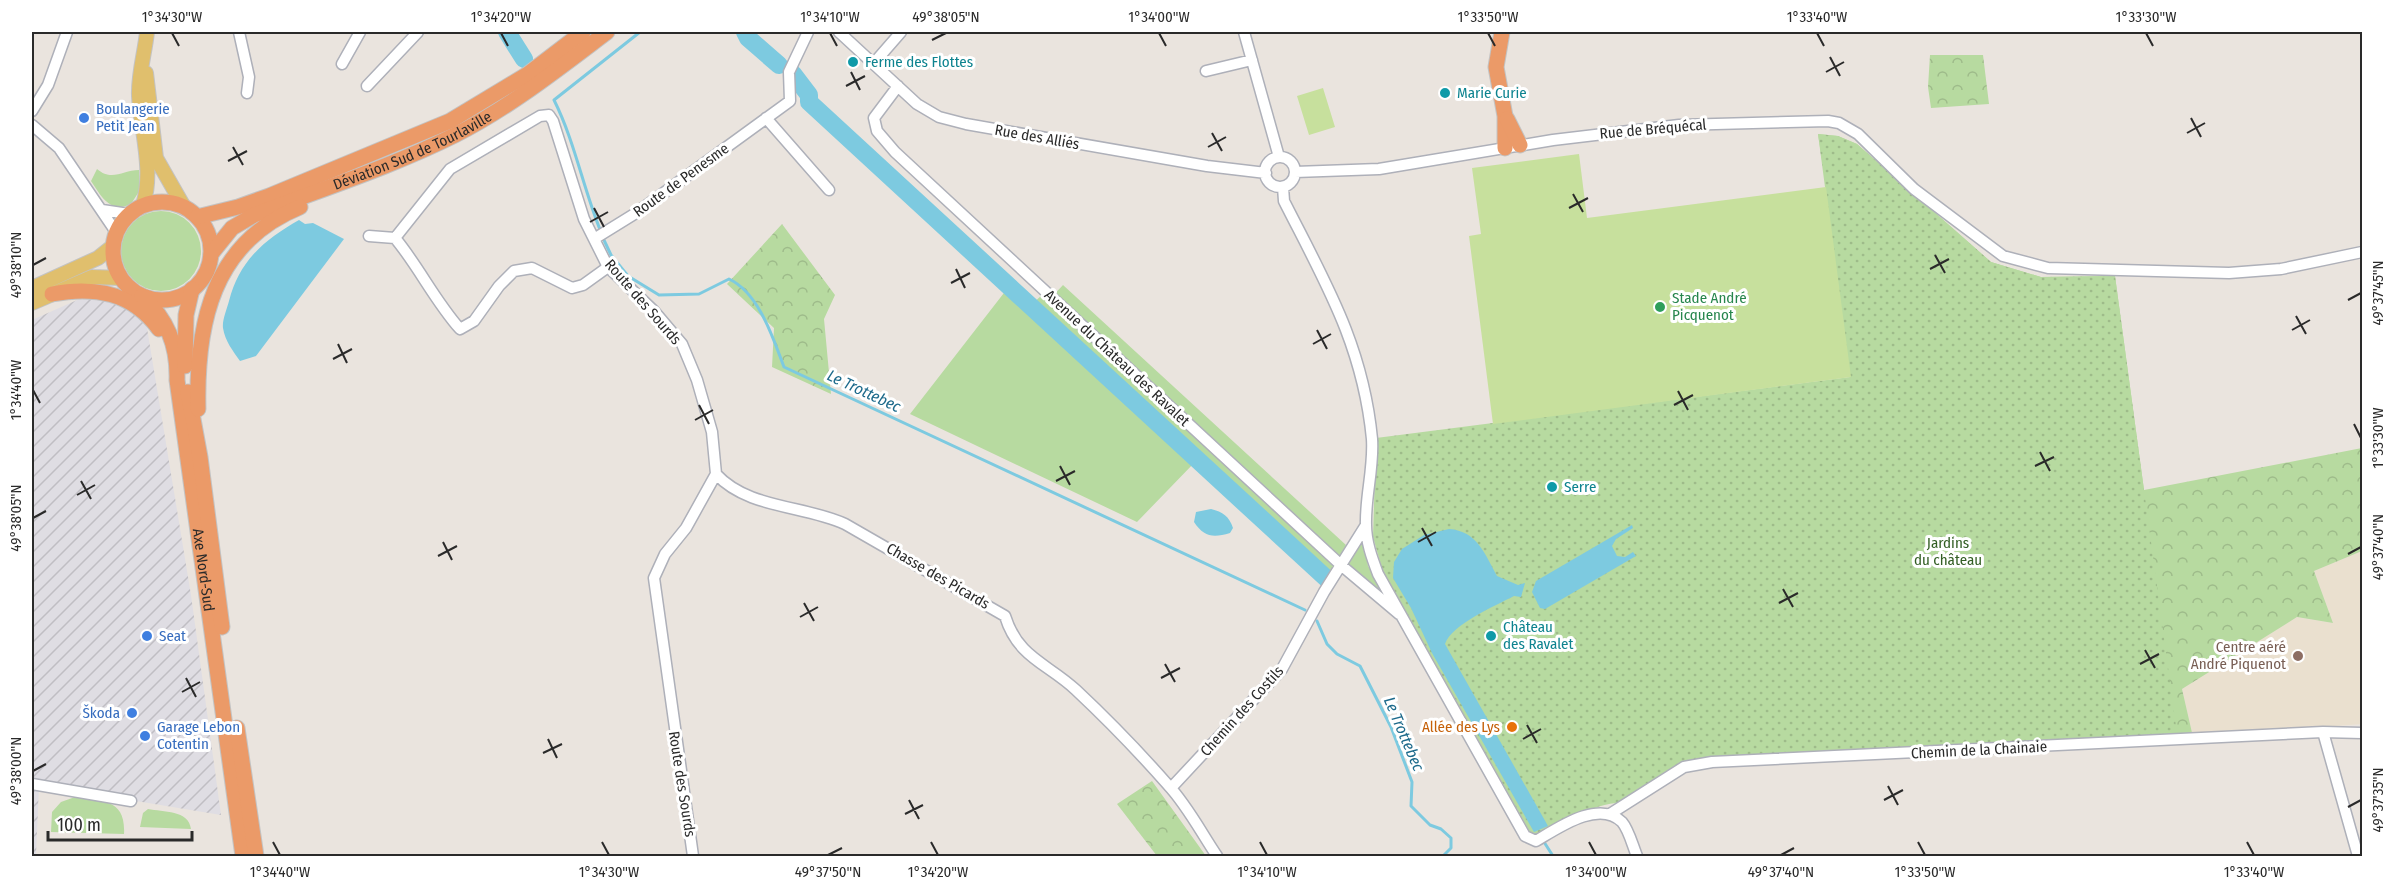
<svg xmlns="http://www.w3.org/2000/svg" width="2394" height="888" viewBox="0 0 2394 888" font-family="'Fira Sans Condensed',sans-serif">
	<style>
		.industrial { fill: url(#industrial-furrows) }
		.education { fill: #eae0cf }
		.grass { fill: #b7daa0 }
		.forest { fill: url(#forest-crowns) }
		.park { fill: url(#park-dots) }
		.pitch { fill: #c7e09d }
		.water { fill: #7dcae0 }
		.lines { fill: none; stroke-linecap: round; stroke-linejoin: round }
		.stream { stroke: #7dcae0; stroke-width: 3 }
		.river { stroke: #7dcae0; stroke-width: 18 }
		.minor-casing { stroke: #aeb0b9; stroke-width: 13 }
		.major-casing { stroke: #c3c3c3; stroke-width: 16 }
		.highway-casing { stroke: #c3c3c3; stroke-width: 17 }
		.minor { stroke: #fff; stroke-width: 10 }
		.major { stroke: #e0bf6d; stroke-width: 14 }
		.highway { stroke: #eb9a68; stroke-width: 15 }
		.ticks { fill: none; stroke: #2a2a2a; stroke-width: 2 }
		.culture-dot { fill: #0f9aa8; stroke: #fff; stroke-width: 2 }
		.shop-dot { fill: #3f7fe0; stroke: #fff; stroke-width: 2 }
		.leisure-dot { fill: #2e9e5b; stroke: #fff; stroke-width: 2 }
		.education-dot { fill: #8d6e63; stroke: #fff; stroke-width: 2 }
		.food-dot { fill: #e8710a; stroke: #fff; stroke-width: 2 }
		.labels { text-anchor: middle; dominant-baseline: central; stroke-width: 6; stroke-linejoin: round; paint-order: stroke }
		.culture-label { font-size: 15px; fill: #0d838f; stroke: #fff; text-anchor: start }
		.shop-label { font-size: 15px; fill: #366cbe; stroke: #fff; text-anchor: start }
		.street-label { font-size: 15px; fill: #2a2a2a; stroke: #fff }
		.leisure-label { font-size: 15px; fill: #27864d; stroke: #fff; text-anchor: start }
		.park-label { font-size: 15px; fill: #325e23; stroke: #fff }
		.education-label { font-size: 15px; fill: #785e54; stroke: #fff; text-anchor: end }
		.food-label { font-size: 15px; fill: #c56008; stroke: #fff; text-anchor: end }
		.water-label { font-size: 16px; font-style: italic; fill: #1d6a8b; stroke: #fff }
		.neatline { fill: none; stroke: #2a2a2a; stroke-width: 2 }
		.ticks-label { font-size: 15px; text-anchor: middle; fill: #2a2a2a }
	</style>
	<defs>
		<pattern id="industrial-furrows" width="10" height="10" patternUnits="userSpaceOnUse" patternTransform="scale(1.5)"><rect width="10" height="10" fill="#dfdde3"/><path d="M-1 1l2-2M0 10L10 0M9 11l2-2" fill="none" stroke="#c0bec3"/></pattern>
		<pattern id="forest-crowns" width="20" height="18" patternUnits="userSpaceOnUse" patternTransform="scale(1.5)"><rect width="20" height="18" fill="#b7daa0"/><path d="M2 6a3 3 0 1 1 6 0M12 15a3 3 0 1 1 6 0" fill="none" stroke="#9ebb8a"/></pattern>
		<pattern id="park-dots" width="8" height="8" patternUnits="userSpaceOnUse" patternTransform="scale(1.5)"><rect width="8" height="8" fill="#b7daa0"/><path d="M2 2h.1M6 6h.1" fill="none" stroke="#9ebb8a" stroke-width="1.8" stroke-linecap="round"/></pattern>
	</defs>
	<rect width="100%" height="100%" fill="#eae4de"/>
	<path class="industrial" d="M93,293L107,297L137,315L147,328L191,595L221,815L39,785L36,856H32V320Z"/>
	<path class="education" d="M2362,551V724L2193,737L2182,689L2297,617L2333,623L2314,571Z"/>
	<path class="grass" d="M97,169C112,182 123,170 139,170L140,190L131,204C110,214 101,196 91,181Z
		M121 251a40 40 0 1 1 80 0a40 40 0 1 1-80 0Z
		M1063,285L1346,545L1327,579L1196,461L1137,522L910,414L1007,289L1031,305L1042,295L1049,300Z
		M1364,536L1368,566L1390,600L1347,567L1346,561Z
		M75,797C103,801 126,799 124,834L51,832L52,812L61,802Z
		M148,809C163,812 189,810 191,829L140,827L143,813Z"/>
	<path class="forest" d="M1930,55H1983L1989,104L1931,108L1928,87Z
		M1818,134L1838,136L1857,144L1991,262L2041,277L2115,276L2144,490L2362,448V551L2314,571L2333,623L2297,617L2182,689L2193,737L2178,741L1973,572L1826,187Z
		M782,224L835,295L824,319L831,394L772,367L774,328L727,284Z
		M1152,781L1206,856H1157L1117,804Z"/>
	<path class="park" d="M1818,134L1838,136L1857,144L1991,262L2041,277L2115,276L2178,741L1684,767L1626,803C1597,800 1559,826 1532,836L1382,569L1373,537L1376,438L1850,377Z"/>
	<path class="pitch" d="M1323,88L1335,127L1309,135L1297,96Z
		M1579,154L1587,218L1826,187L1851,377L1493,424L1469,236L1481,234L1472,168Z"/>
	<path class="water" d="M299,220L305,224L313,223L344,239L256,356L240,361C233,351 225,341 223,328C222,320 227,309 229,301C239,261 264,240 299,220Z
		M1211,509C1223,512 1229,516 1233,528L1230,533C1213,538 1204,537 1194,522L1196,512Z
		M1632,525L1633,528L1616,539L1612,546L1617,556L1625,557L1633,552L1636,556L1545,609L1540,608L1532,592L1536,581Z
		M1449,529C1477,531 1485,554 1497,576L1518,585L1525,583L1521,597L1514,596C1495,606 1452,624 1445,644L1548,826L1534,832L1432,653L1411,608L1393,578L1394,562L1402,549L1424,535Z"/>
	<g class="lines">
		<path class="stream" d="M601,232C583,188 575,142 554,100L640,32
			M603,238L611,255L628,276L659,295L699,294L729,279C759,293 773,338 784,367L1305,610
			M1317,621L1327,644L1337,654L1360,666L1391,727L1412,782L1411,806L1430,825L1441,829L1451,838V848L1443,856
			M1544,842L1553,856"/>
		<path class="river" d="M507,32L524,59
			M745,32L748,38L779,65
			M793,74L809,95V102L1327,579"/>
		<defs>
			<path id="minor" d="M239,32L249,77L247,93
				M839,32L917,104L939,117L966,124L1207,166L1266,173
				M1244,32L1279,157
				M874,63L901,32
				M342,64L360,32
				M1206,71L1252,60
				M367,86L418,32
				M898,86L874,118L877,131L895,152L1342,566L1399,614
				M32,111L48,85L67,32
				M766,118L829,190
				M32,125L59,148L116,232
				M1265 172a15 15 0 1 1 30 0a15 15 0 1 1-30 0Z
				M1295,172L1379,169L1553,140L1679,125L1828,121L1839,123L1858,134L1914,189L2003,256L2048,268L2229,273L2281,269L2362,252
				M1283,187L1284,201C1325,282 1363,345 1372,439C1374,468 1365,497 1366,525C1366,542 1372,558 1378,574L1525,836L1536,841C1558,828 1599,799 1622,822C1629,830 1633,847 1637,856
				M102,210L129,214
				M369,236L395,238C419,267 435,301 460,329L474,321L499,286L514,271L532,268L572,288L583,285L608,267
				M395,238L450,169L540,116L549,115L553,121L584,219L608,267L654,311L682,344L697,380L712,432L716,474L686,528L665,554L654,578L693,856
				M594,239L636,213L790,101L789,72L808,32
				M716,474C748,509 804,505 845,524L1005,616C1018,658 1047,663 1076,690C1108,720 1139,752 1168,785C1187,805 1202,834 1217,856
				M2323,732L2358,856
				M32,784L131,801
				M1171,788L1282,669L1324,592L1366,525
				M1610,814L1684,767L1712,762L2323,732L2362,733"/>
			<path id="major" d="M146,73L156,158L184,207
				M143,205C154,170 141,132 139,96C138,75 145,52 147,32
				M32,288L98,258L113,246
				M32,303L92,277L121,278"/>
			<g id="highway">
				<path d="M1502,32L1496,67L1505,116V148"/>
				<path d="M1507,119L1520,145"/>
				<circle cx="162" cy="251" r="49"/>
				<path d="M197,217L238,207L269,196L450,121L528,74L583,32"/>
				<path id="s1" d="M211,254L232,228L254,215C321,189 391,167 455,135C510,107 558,69 607,32"/>
				<path d="M52,294C94,286 132,292 159,329"/>
				<path id="s2" d="M142,296C167,319 178,345 177,380L243,856"/>
				<path d="M185,366L186,315L192,289"/>
				<path d="M188,392L200,457L222,627"/>
				<path d="M198,409C196,324 212,243 300,207"/>
				<path d="M237,728L256,856"/>
			</g>
		</defs>
		<use href="#minor" class="minor-casing"/>
		<use href="#major" class="major-casing"/>
		<use href="#highway" class="highway-casing"/>
		<use href="#minor" class="minor"/>
		<use href="#major" class="major"/>
		<use href="#highway" class="highway"/>
	</g>
	<path class="ticks" d="M172,33L179,46M501,33L508,46M830,33L837,46M1159,33L1166,46M1488,33L1495,46M1817,33L1824,46M2146,33L2153,46M932,40L946,33M1830,57L1840,76M851,72L860,90M1826,72L1844,62M846,86L865,76M2191,118L2201,137M1212,133L1222,151M2187,133L2205,123M233,147L243,165M1208,147L1226,137M228,161L247,151M1573,194L1583,212M594,208L604,227M1569,208L1588,198M590,222L608,212M1935,255L1945,273M33,265L46,258M956,269L965,288M1930,269L1949,259M951,283L970,273M2348,300L2361,293M2296,316L2306,334M1317,330L1327,349M2292,330L2310,320M338,344L347,363M1313,344L1331,334M333,359L352,349M33,390L40,403M1678,391L1688,410M699,405L709,424M1674,405L1693,395M695,420L713,410M2354,424L2361,438M2040,452L2050,471M1060,466L1070,485M2035,466L2054,457M81,481L91,499M1056,481L1075,471M77,495L95,485M33,518L46,511M1422,528L1432,546M443,542L452,560M1418,542L1436,532M2348,554L2361,547M438,556L457,546M1783,589L1793,607M804,603L814,621M1779,603L1798,593M800,617L818,607M2145,650L2155,668M1165,664L1175,682M2140,664L2159,654M186,678L196,697M1161,678L1180,668M182,692L200,682M1527,725L1537,743M548,739L557,758M1523,739L1541,729M543,753L562,744M33,771L46,764M1888,786L1898,805M909,800L919,819M1884,800L1903,790M2348,807L2361,800M905,814L923,805M273,842L280,855M602,842L609,855M931,842L938,855M1260,842L1267,855M1589,842L1596,855M1918,842L1925,855M2247,842L2254,855M828,855L842,848M1781,855L1794,848"/>
	<g class="culture-dot">
		<circle cx="853" cy="62" r="6"/>
		<circle cx="1445" cy="93" r="6"/>
		<circle cx="1552" cy="487" r="6"/>
		<circle cx="1491" cy="636" r="6"/>
	</g>
	<g class="shop-dot">
		<circle cx="84" cy="118" r="6"/>
		<circle cx="147" cy="636" r="6"/>
		<circle cx="132" cy="713" r="6"/>
		<circle cx="145" cy="736" r="6"/>
	</g>
	<circle class="leisure-dot" cx="1660" cy="307" r="6"/>
	<circle class="education-dot" cx="2298" cy="656" r="6"/>
	<circle class="food-dot" cx="1512" cy="727" r="6"/>
	<g class="labels">
		<g class="culture-label">
			<text x="865" y="62">Ferme des Flottes</text>
			<text x="1457" y="93">Marie Curie</text>
			<text x="1564" y="487">Serre</text>
			<text x="1503" y="627">Château<tspan x="1503" dy="17">des Ravalet</tspan></text>
		</g>
		<g class="shop-label">
			<text x="96" y="109">Boulangerie<tspan x="96" dy="17">Petit Jean</tspan></text>
			<text x="159" y="636">Seat</text>
			<text x="120" y="713" text-anchor="end">Škoda</text>
			<text x="157" y="727">Garage Lebon<tspan x="157" dy="17">Cotentin</tspan></text>
		</g>
		<g class="street-label">
			<text transform="translate(1653 129) rotate(-5)">Rue de Bréquécal</text>
			<text transform="translate(1037 137) rotate(10)">Rue des Alliés</text>
			<text stroke="none"><textPath href="#s1" startOffset="230">Déviation Sud de Tourlaville</textPath></text>
			<text transform="translate(681 180) rotate(-36)">Route de Penesme</text>
			<text transform="translate(643 302) rotate(49)">Route des Sourds</text>
			<text transform="translate(1117 358) rotate(43)">Avenue du Château des Ravalet</text>
			<text stroke="none"><textPath href="#s2" startOffset="286">Axe Nord-Sud</textPath></text>
			<text transform="translate(938 576) rotate(30)">Chasse des Picards</text>
			<text transform="translate(1242 711) rotate(-48)">Chemin des Costils</text>
			<text transform="translate(1979 750) rotate(-3)">Chemin de la Chainaie</text>
			<text transform="translate(682 784) rotate(81)">Route des Sourds</text>
		</g>
		<g class="leisure-label">
			<text x="1672" y="298">Stade André<tspan x="1672" dy="17">Picquenot</tspan></text>
		</g>
		<g class="park-label">
			<text x="1948" y="543">Jardins<tspan x="1948" dy="17">du château</tspan></text>
		</g>
		<g class="education-label">
			<text x="2286" y="647">Centre aéré<tspan x="2286" dy="17">André Piquenot</tspan></text>
		</g>
		<g class="food-label">
			<text x="1500" y="727">Allée des Lys</text>
		</g>
		<g class="water-label">
			<text transform="translate(864 391) rotate(25)">Le Trottebec</text>
			<text transform="translate(1404 734) rotate(67)">Le Trottebec</text>
		</g>
	</g>
	<rect width="2394" height="888" fill="none" stroke="#ffffff" stroke-width="66"/>
	<path d="M48 831v9h144v-9" fill="none" stroke="#2a2a2a" stroke-width="3"/>
	<text x="57" y="831" font-size="18" fill="#2a2a2a" stroke="#ffffff" stroke-width="4.5" paint-order="stroke">100 m</text>
	<rect x="33" y="33" width="2328" height="822" class="neatline"/>
	<g class="ticks-label">
		<text x="172" y="22">1°34'30"W</text>
		<text x="501" y="22">1°34'20"W</text>
		<text x="830" y="22">1°34'10"W</text>
		<text x="946" y="22">49°38'05"N</text>
		<text x="1159" y="22">1°34'00"W</text>
		<text x="1488" y="22">1°33'50"W</text>
		<text x="1817" y="22">1°33'40"W</text>
		<text x="2146" y="22">1°33'30"W</text>
		<text transform="translate(16 265) rotate(-90)" y="5">49°38'10"N</text>
		<text transform="translate(2378 293) rotate(-90)" y="5">49°37'45"N</text>
		<text transform="translate(16 390) rotate(-90)" y="5">1°34'40"W</text>
		<text transform="translate(2378 438) rotate(-90)" y="5">1°33'30"W</text>
		<text transform="translate(16 518) rotate(-90)" y="5">49°38'05"N</text>
		<text transform="translate(2378 547) rotate(-90)" y="5">49°37'40"N</text>
		<text transform="translate(16 771) rotate(-90)" y="5">49°38'00"N</text>
		<text transform="translate(2378 800) rotate(-90)" y="5">49°37'35"N</text>
		<text x="280" y="877">1°34'40"W</text>
		<text x="609" y="877">1°34'30"W</text>
		<text x="828" y="877">49°37'50"N</text>
		<text x="938" y="877">1°34'20"W</text>
		<text x="1267" y="877">1°34'10"W</text>
		<text x="1596" y="877">1°34'00"W</text>
		<text x="1781" y="877">49°37'40"N</text>
		<text x="1925" y="877">1°33'50"W</text>
		<text x="2254" y="877">1°33'40"W</text>
	</g>
</svg>
